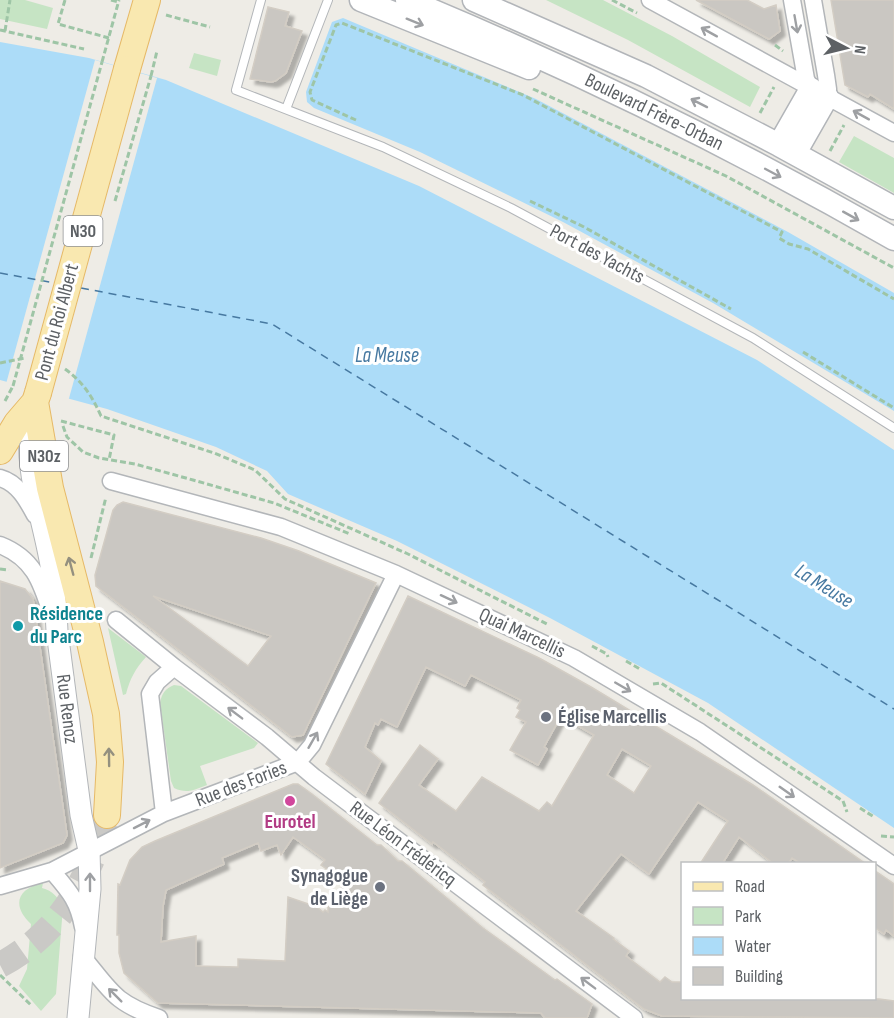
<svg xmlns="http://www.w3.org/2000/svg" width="894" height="1018" viewBox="0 0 894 1018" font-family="'Sofia Sans Condensed',sans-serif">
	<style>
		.green { fill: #c6e4c4 }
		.water { fill: #acdcf8 }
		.pier { fill: #eeece6 }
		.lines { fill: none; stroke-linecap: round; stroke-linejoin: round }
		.ferry { stroke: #4779a1; stroke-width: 1.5; stroke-dasharray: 8 6; stroke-linecap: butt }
		.building { fill: #cac7c2; stroke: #d3cdc4; stroke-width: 1.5; fill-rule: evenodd; filter: url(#shadow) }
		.primary-tunnel { stroke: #cac9c6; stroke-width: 26; stroke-dasharray: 26 13; stroke-linecap: butt }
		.service-casing { stroke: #b3b6b9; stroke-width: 10 }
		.minor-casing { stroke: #b3b6b9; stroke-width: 19 }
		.tertiary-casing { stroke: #b3b6b9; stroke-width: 23 }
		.secondary-casing { stroke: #b2b5b9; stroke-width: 25 }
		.primary-casing { stroke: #e6b967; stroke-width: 28 }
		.path { stroke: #9ec5a6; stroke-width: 3; stroke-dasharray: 6 3; stroke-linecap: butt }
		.service { stroke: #fff; stroke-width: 8 }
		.minor { stroke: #fff; stroke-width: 16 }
		.tertiary { stroke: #fff; stroke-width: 21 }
		.secondary { stroke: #fff; stroke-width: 22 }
		.primary { stroke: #f9e8b0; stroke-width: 26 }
		.primary-bridge-casing { stroke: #e6b967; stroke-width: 28; stroke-linecap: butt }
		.path-bridge { stroke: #9ec5a6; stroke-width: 3; stroke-dasharray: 6 3; stroke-linecap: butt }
		.primary-bridge { stroke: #f9e8b0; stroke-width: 26 }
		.oneway { stroke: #9ea0a3 }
		.oneway2 { stroke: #94907f }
		.culture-dot { fill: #0f9aa8; stroke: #fff; stroke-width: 2 }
		.worship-dot { fill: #6b7280; stroke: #fff; stroke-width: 2 }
		.hotel-dot { fill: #d1479c; stroke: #fff; stroke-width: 2 }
		.labels { text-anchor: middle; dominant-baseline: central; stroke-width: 6; stroke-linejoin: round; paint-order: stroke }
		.shield { fill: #fff; stroke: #8e9093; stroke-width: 1.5 }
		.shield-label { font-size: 18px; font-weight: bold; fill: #5d6165 }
		.street-label { font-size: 20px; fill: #5d6165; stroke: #fff }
		.culture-label { font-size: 20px; font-weight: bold; fill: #0d838f; stroke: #fff; text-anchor: start }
		.worship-label { font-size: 20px; font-weight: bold; fill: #5b616d; stroke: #fff; text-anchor: start }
		.hotel-label { font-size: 20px; font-weight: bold; fill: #b23c85; stroke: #fff }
		.water-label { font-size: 21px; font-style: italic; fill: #4779a1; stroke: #fff }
	</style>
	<defs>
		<filter id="shadow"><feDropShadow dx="5" dy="5" stdDeviation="1.5" flood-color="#0004"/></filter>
	</defs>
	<rect width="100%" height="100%" fill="#eeece6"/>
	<path class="green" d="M0,0H25L53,8L47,29L0,19Z
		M546,0H603L672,36L760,87L750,107L628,40Z
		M194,53L221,60L217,76L189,68Z
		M854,136L894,158V193L839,162Z
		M108,628L146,657C135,669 130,679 126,694L123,695Z
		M174,685L181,686L258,743L254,748L200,766L207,785C194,790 187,794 174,788L171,781L160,703C162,693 165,689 174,685Z
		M43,883L42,888C53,891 58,897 63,907L56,994L41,1011L19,986L27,969L31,924C12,906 16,889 43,883Z"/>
	<path class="water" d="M343,18L536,99L788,232L894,293V411L713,303L563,222L420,152L314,108L307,102L306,92L332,22Z
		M0,42L89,58L166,80L419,186L757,360L894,450V828L708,703L550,618L397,541L288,494L267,471L216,447L107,409L0,380Z"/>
	<path class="pier" d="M95,60L157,78L68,402L6,384Z"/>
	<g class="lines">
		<path class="ferry" d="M0,273L55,283
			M81,288L272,324L894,709"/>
	</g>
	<path class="building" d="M696,0H747L764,9L776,5L780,31L769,39Z
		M831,0H894V109L870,94L868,97L845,85Z
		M268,7L289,12L285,26L302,31L286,73L275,81L271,82L250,79Z
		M123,502L261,538L299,551L376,583L303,735L292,737L96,586L95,575L113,510L117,505ZM153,596L271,636L248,666Z
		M0,581L25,589L33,599L67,835L63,843L0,868Z
		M408,596L539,658L591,687L753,785L866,864L800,863L792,858L788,864H774L739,837L722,864H700L728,821L698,802L649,874L621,854L576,911L614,938L613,939L629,951L626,956L660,982L665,977L672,982H682V999H879L894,1001V1018L662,1016L644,1009L483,885L485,882L433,842L432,844L379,803L420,745L438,759L419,785L456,811L482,777L539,811L547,802L552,806L594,735L561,716L544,747L547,749L538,765L510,750L526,722L516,717L520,710L517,708L521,700L471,675L465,686L426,667L397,727L381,719L378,725L375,723L365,747L381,761L365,794L326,764ZM622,749L651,766L634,793L607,775Z
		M293,784H298L312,794L377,845H381L398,861H402L483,928L555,980L557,979L592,1004L587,1018H545L541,1013L158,1003L124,973L119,953V935H117L118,884L120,885L130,860L142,847L155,841ZM293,837L325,860L321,865L346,882L328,906V912L325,910L323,912L317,907L288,897L285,961L238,959V967L196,966V936L161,942L163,906L166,890L224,864L222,858L258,843L261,851L277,845L281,855Z
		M874,870L894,884V936L886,930L884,934L874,927Z"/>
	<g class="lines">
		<path class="primary-tunnel" d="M0,965C61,933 89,879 107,815"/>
		<defs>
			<path id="service" d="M261,0L236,90L383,147L511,208L753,338L894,428
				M286,109L328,0"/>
			<path id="minor" d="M650,0L894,133
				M792,0L806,79L811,89
				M813,0L826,75L828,89L827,97
				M0,478C18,483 27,500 35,515
				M111,481L281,527L396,574L574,658L700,732L894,866
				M0,545C33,558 41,581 51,613
				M116,620L174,667
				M164,813L150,694L157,682L174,667L267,737L314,777L634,1018
				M52,871C69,891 78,900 83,927
				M0,886L52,871L164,813L298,762L312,745L396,574
				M82,956C111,991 114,1003 159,1018"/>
			<path id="tertiary" d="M33,413C21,466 44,518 52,571C55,591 56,610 57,631L81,815L89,850L90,889L78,1018"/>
			<path id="secondary" d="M361,0L529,68
				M407,0C574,69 737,149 894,239
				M474,0L646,76L779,145L894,208
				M779,145L811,89
				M795,153L827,97"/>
			<path id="primary" d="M127,69L147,0
				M38,393L35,402L50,488L90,642L106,714L110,762L107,815
				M0,451L17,423L35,402"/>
		</defs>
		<use href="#service" class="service-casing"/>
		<use href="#minor" class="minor-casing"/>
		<use href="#tertiary" class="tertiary-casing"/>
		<use href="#secondary" class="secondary-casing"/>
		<use href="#primary" class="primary-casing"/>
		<path class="path" d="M65,0L58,24L109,38
			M111,0L119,2
			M612,0L637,13
			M166,15L210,27
			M0,30L84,49
			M5,31L10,0
			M775,45L783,51
			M102,62L119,0
			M151,76L157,51
			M533,89L726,176L894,268
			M760,113L774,87
			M356,120L312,100L310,92L336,25L342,23L523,95L782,232L779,238L789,244L808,249L894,299
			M830,151L844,125
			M530,201L584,227L731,309
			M803,352L894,408
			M0,363L25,358
			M65,369C83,382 92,396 101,416L214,453L255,470L285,499L408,554L549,625
			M5,401L13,386
			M61,421L114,435L109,460
			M63,426L67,437L83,452L99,458L135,464L193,480L274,503L350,534
			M91,558L106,497
			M0,569L9,570
			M592,646L607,654L608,657
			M626,661L640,669
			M653,684L661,683L843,801L847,812
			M860,808L874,817
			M881,836L894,837
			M0,975L32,1006"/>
		<use href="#service" class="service"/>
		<use href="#minor" class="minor"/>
		<use href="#tertiary" class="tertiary"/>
		<use href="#secondary" class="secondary"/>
		<use href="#primary" class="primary"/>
		<defs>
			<path id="primary-bridge" d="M38,393L127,69"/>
		</defs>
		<use href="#primary-bridge" class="primary-bridge-casing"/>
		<path class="path-bridge" d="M115,201L151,76
			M13,386L102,62"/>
		<use href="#primary-bridge" class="primary-bridge"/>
	</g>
	<defs><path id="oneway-shaft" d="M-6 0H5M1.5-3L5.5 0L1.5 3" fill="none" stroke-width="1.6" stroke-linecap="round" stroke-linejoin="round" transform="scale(1.5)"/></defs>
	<g class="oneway">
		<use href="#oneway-shaft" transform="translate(415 22) rotate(22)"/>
		<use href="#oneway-shaft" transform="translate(796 24) rotate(80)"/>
		<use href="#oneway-shaft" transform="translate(709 32) rotate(-151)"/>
		<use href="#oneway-shaft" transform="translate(699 103) rotate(-153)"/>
		<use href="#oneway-shaft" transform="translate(861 115) rotate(-151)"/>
		<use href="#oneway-shaft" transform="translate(773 173) rotate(28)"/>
		<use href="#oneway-shaft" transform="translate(851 216) rotate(29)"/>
		<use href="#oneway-shaft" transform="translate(449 599) rotate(25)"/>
		<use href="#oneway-shaft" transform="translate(623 687) rotate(30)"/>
		<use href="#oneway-shaft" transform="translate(235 713) rotate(-143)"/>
		<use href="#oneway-shaft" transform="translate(313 740) rotate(-60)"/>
		<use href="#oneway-shaft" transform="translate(787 792) rotate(35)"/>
		<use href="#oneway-shaft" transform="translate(142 824) rotate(-27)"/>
		<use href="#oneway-shaft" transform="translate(90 882) rotate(-90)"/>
		<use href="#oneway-shaft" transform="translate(588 983) rotate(-143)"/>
		<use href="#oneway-shaft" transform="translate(115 995) rotate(-135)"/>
	</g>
	<g class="oneway2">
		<use href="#oneway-shaft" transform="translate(71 566) rotate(-105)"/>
		<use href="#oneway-shaft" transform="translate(109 757) rotate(-91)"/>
	</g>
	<circle class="culture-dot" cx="18" cy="626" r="6"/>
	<g class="worship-dot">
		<circle cx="546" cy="717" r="6"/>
		<circle cx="380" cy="887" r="6"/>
	</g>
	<circle class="hotel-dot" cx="290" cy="801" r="6"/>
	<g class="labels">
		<g class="shield">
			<rect x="63.5" y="216" width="39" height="30" rx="4.5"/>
			<rect x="20" y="441" width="48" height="30" rx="4.5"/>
		</g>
		<g class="shield-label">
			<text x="83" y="231">N30</text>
			<text x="44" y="456">N30z</text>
		</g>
		<g class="street-label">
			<text transform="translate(654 112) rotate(26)">Boulevard Frère-Orban</text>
			<text transform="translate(597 254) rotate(28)">Port des Yachts</text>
			<text transform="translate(57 322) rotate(-75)">Pont du Roi Albert</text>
			<text transform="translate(522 633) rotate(25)">Quai Marcellis</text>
			<text transform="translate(67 709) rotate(83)">Rue Renoz</text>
			<text transform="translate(241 784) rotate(-21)">Rue des Fories</text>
			<text transform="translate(403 844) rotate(37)">Rue Léon Frédéricq</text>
		</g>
		<g class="culture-label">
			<text x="30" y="614">Résidence<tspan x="30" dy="23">du Parc</tspan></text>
		</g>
		<g class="worship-label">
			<text x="558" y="717">Église Marcellis</text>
			<text x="368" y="876" text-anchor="end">Synagogue<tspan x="368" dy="23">de Liège</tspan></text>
		</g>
		<g class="hotel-label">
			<text x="290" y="822">Eurotel</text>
		</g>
		<g class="water-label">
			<text x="387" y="355">La Meuse</text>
			<text transform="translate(824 586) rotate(32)">La Meuse</text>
		</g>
	</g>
	<rect x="681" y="862" width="195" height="138" fill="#ffffff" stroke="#bec0c1" stroke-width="1.5"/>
	<rect x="693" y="882" width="30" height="9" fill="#f9e8b0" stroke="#bec0c1" stroke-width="1.5"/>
	<text x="735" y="892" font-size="18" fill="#5d6165">Road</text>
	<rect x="693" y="907" width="30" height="18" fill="#c6e4c4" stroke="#bec0c1" stroke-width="1.5"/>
	<text x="735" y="922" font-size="18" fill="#5d6165">Park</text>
	<rect x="693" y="937" width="30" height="18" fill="#acdcf8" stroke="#bec0c1" stroke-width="1.5"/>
	<text x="735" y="952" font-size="18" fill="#5d6165">Water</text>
	<rect x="693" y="967" width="30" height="18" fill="#cac7c2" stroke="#bec0c1" stroke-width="1.5"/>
	<text x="735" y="982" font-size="18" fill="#5d6165">Building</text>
	<g transform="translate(846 48) rotate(97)" stroke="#ffffff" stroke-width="4.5" paint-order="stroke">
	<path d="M0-4.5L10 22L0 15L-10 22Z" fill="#5d6165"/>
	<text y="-9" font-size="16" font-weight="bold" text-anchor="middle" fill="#5d6165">N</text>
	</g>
</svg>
